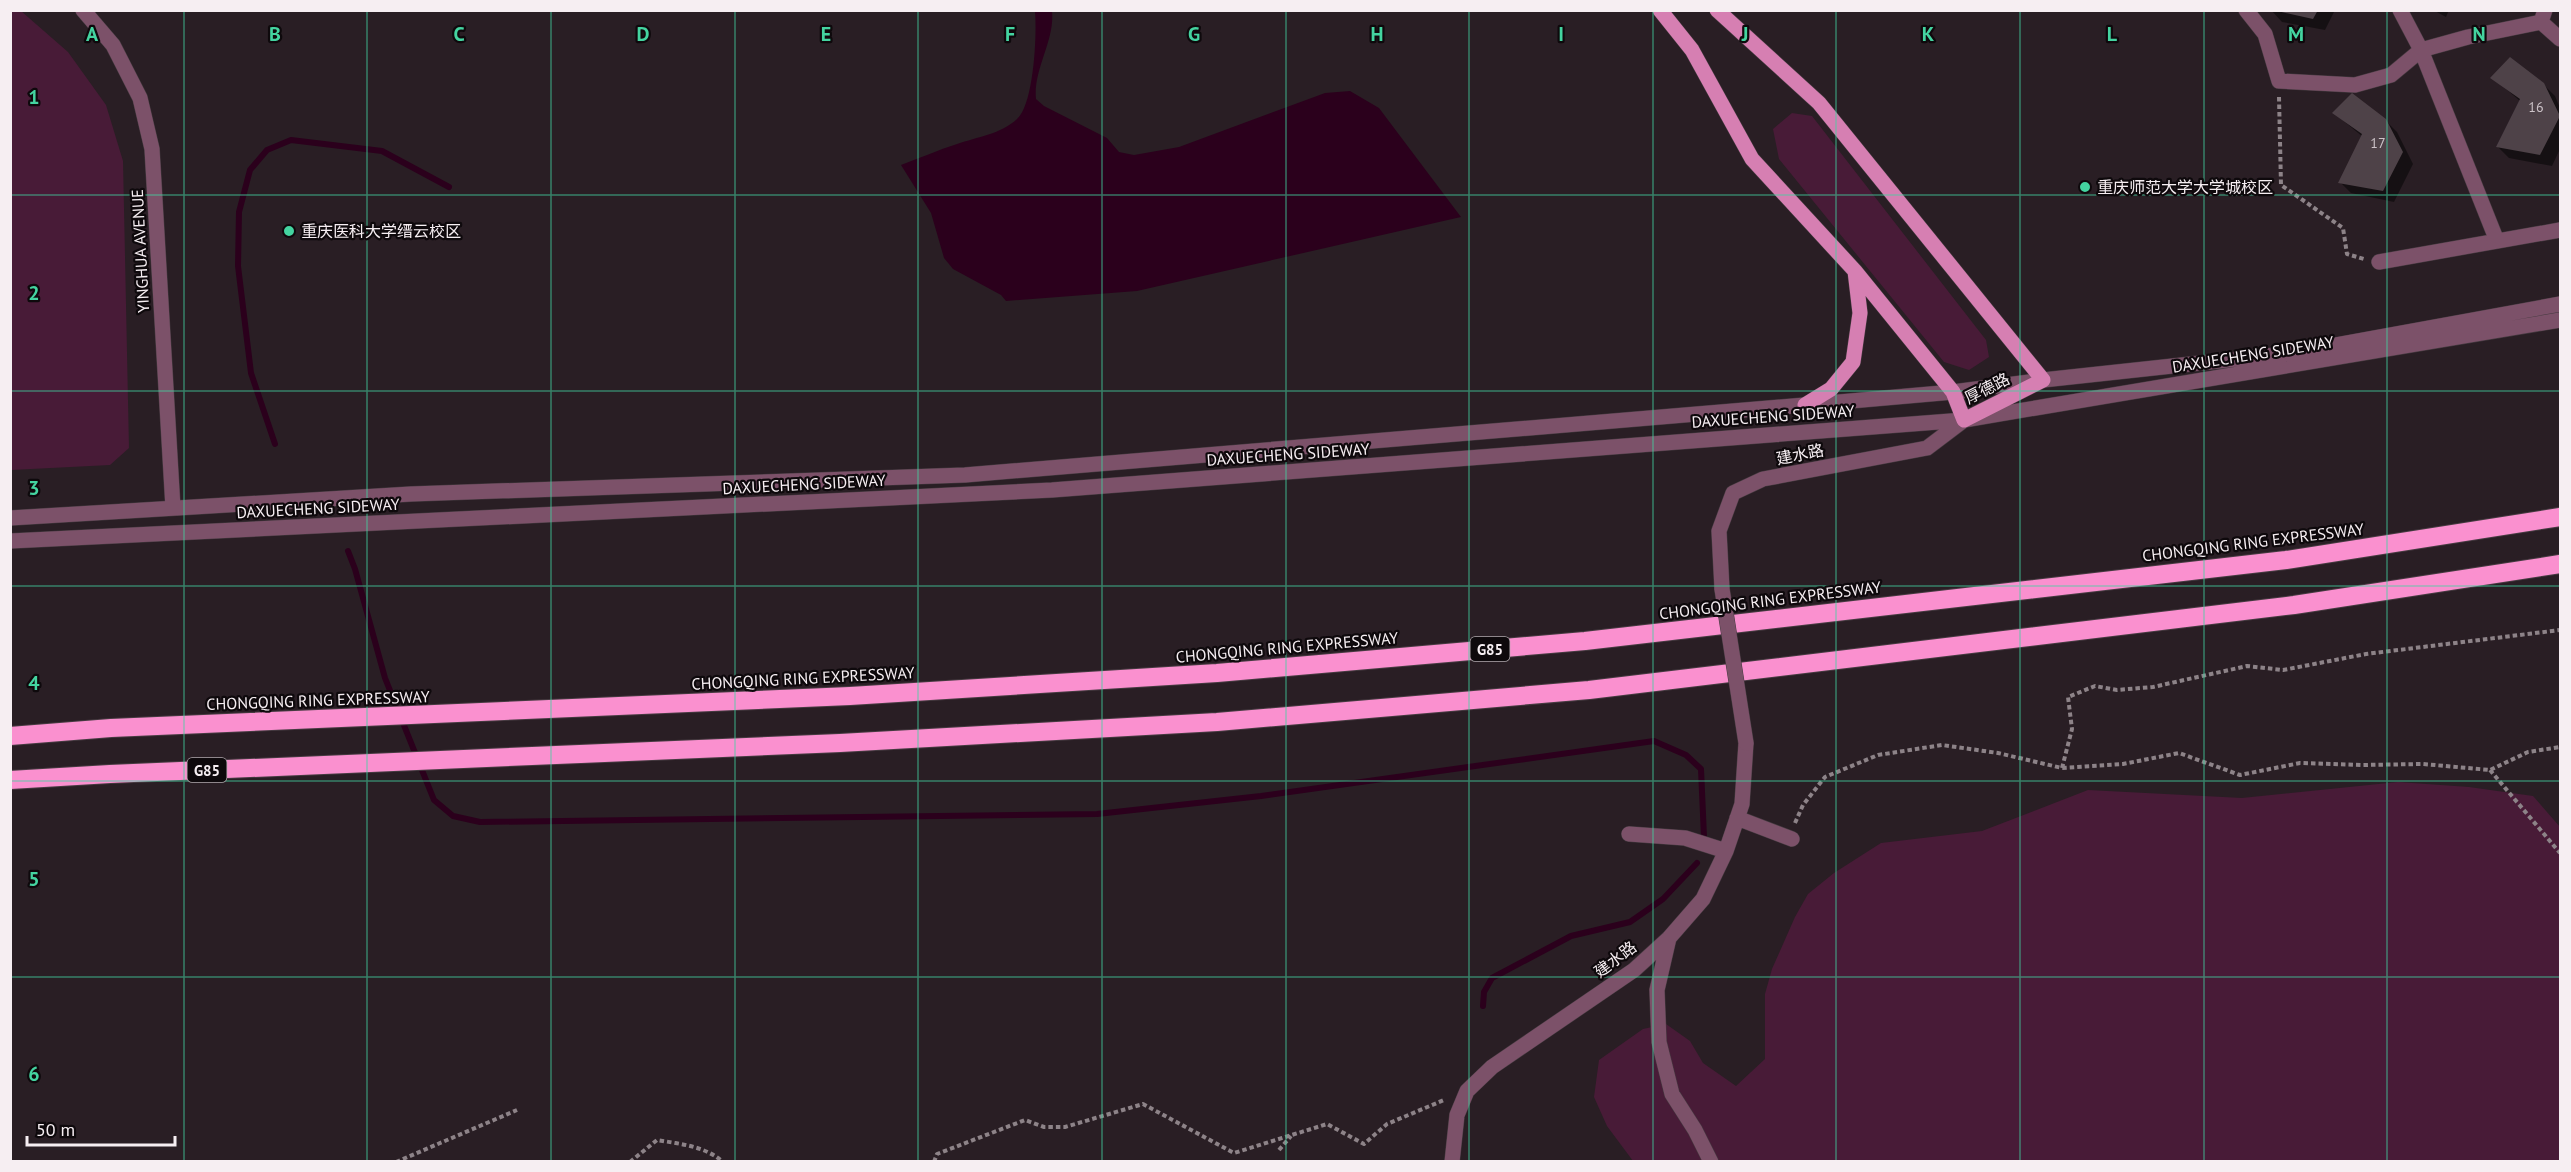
<svg xmlns="http://www.w3.org/2000/svg" width="2571" height="1172" viewBox="0 0 2571 1172" font-family="'PT Sans','Noto Sans SC',sans-serif">
	<style>
		.green { fill: #481b37 }
		.water { fill: #2b001c }
		.shadow { fill: #0007 }
		.lines { fill: none; stroke-linecap: round; stroke-linejoin: round }
		.stream { stroke: #2b001c; stroke-width: 6 }
		.building { fill: #4e4248 }
		.minor-casing { stroke: #463b41; stroke-width: 16 }
		.major-casing { stroke: #463b41; stroke-width: 16 }
		.highway-casing { stroke: #463b41; stroke-width: 20 }
		.path { stroke: #8d8388; stroke-width: 4; stroke-dasharray: 4.5 3; stroke-linecap: butt }
		.minor { stroke: #7c5169; stroke-width: 15 }
		.major { stroke: #d67fb2; stroke-width: 15 }
		.highway { stroke: #fa90cf; stroke-width: 18 }
		.minor-bridge-casing { stroke: #463b41; stroke-width: 16; stroke-linecap: butt }
		.minor-bridge { stroke: #7c5169; stroke-width: 15 }
		.grid { fill: none; stroke: #44d4a0; stroke-width: 1.5; stroke-opacity: 0.55 }
		.poi-dot { fill: #44d4a0; stroke: #0e090c; stroke-width: 2 }
		.labels { text-anchor: middle; dominant-baseline: central; stroke-width: 4.5; stroke-linejoin: round; paint-order: stroke }
		.number-label { font-size: 14px; fill: #ccc3c8 }
		.shield { fill: #0e090c; stroke: #b0a9ad; stroke-width: 1.5 }
		.shield-label { font-size: 15px; font-weight: bold; fill: #f6eef2 }
		.poi-label { font-size: 16px; fill: #f6eef2; stroke: #0e090c; text-anchor: start }
		.street-label { font-size: 16px; fill: #f6eef2; stroke: #0e090c }
		.grid-label { font-size: 20px; text-anchor: middle; font-weight: bold; fill: #44d4a0; stroke: #0e090c; stroke-width: 4.5; stroke-linejoin: round; paint-order: stroke }
	</style>
	<rect width="100%" height="100%" fill="#291e24"/>
	<path class="green" d="M21,11L68,52L106,105L123,161L129,448L110,465L11,470L10,11Z
		M1792,113L1812,116L1986,340L1989,357L1969,370L1944,362L1779,159L1773,129Z
		M2398,782L2469,787L2533,796L2560,827V1161H1633L1607,1126L1594,1097L1599,1060L1643,1029L1666,1024L1690,1041L1703,1063L1736,1086L1765,1059V994L1772,969L1795,917L1808,894L1834,873L1881,843L1982,831L2088,790L2242,798Z"/>
	<path class="water" d="M1052,11C1055,41 1033,69 1036,99L1044,106L1107,138L1119,152L1134,155L1179,147L1325,93L1350,91L1379,108L1461,217L1137,291L1006,301L1001,295L953,269L944,258L931,213L901,165C920,158 938,150 957,144C977,137 1001,134 1017,119C1034,104 1037,34 1035,12Z"/>
	<path class="shadow" d="M2271,10H2335L2325,30L2282,22Z
		M2433,10H2449L2446,17Z
		M2492,77L2543,84L2555,96L2560,108V149L2552,166L2509,158L2498,147L2520,101Z
		M2334,113L2385,120L2397,132L2413,164L2394,202L2351,193L2340,182L2363,137Z"/>
	<g class="lines">
		<path class="stream" d="M275,444L251,373L238,266L239,212L250,170L267,150L291,140L382,151L449,187
			M348,551L355,569L385,678L434,800L453,816L480,822L1097,814L1261,796L1654,741L1686,755L1701,769L1704,837
			M1483,1006L1484,992L1492,978L1571,936L1630,922L1663,899L1697,863"/>
	</g>
	<path class="building" d="M2273,10H2318L2313,19Z
		M2510,57L2544,83L2560,116L2540,155L2496,147L2520,99L2490,78Z
		M2352,93L2386,119L2403,152L2383,191L2338,183L2362,134L2332,113Z"/>
	<g class="lines">
		<defs>
			<path id="minor" d="M83,10L113,45L140,98L152,149L173,508
				M2246,10L2265,34L2279,81L2355,85L2391,75L2421,50L2400,10
				M2541,22L2560,39
				M2497,241L2421,50L2468,37L2541,22L2545,10
				M2379,262L2560,230
				M10,518L411,494L965,475L1805,405L1953,392L2043,380L2292,353L2560,304
				M10,541L1052,490L1964,420L2560,320
				M1722,589L1719,531L1733,493L1763,479L1927,448L1964,420
				M1737,818L1792,839
				M1629,834L1685,838L1726,851
				M1669,938L1657,990L1659,1042L1672,1094L1695,1130L1711,1162
				M1452,1162L1457,1115L1467,1091L1492,1067L1634,970L1669,938L1703,899L1726,851L1742,804L1746,743"/>
			<path id="major" d="M1660,10L1692,50L1752,159L1855,271L1953,392L1964,420L2043,380L1819,103L1717,10
				M1805,405L1831,389L1853,362L1860,313L1855,271"/>
			<path id="highway" d="M10,736L111,728L850,696L1217,673L1585,641L2286,560L2560,517
				M10,780L110,774L840,743L1217,722L1589,690L2294,605L2560,564"/>
		</defs>
		<use href="#minor" class="minor-casing"/>
		<use href="#major" class="major-casing"/>
		<use href="#highway" class="highway-casing"/>
		<path class="path" d="M2279,97L2281,185L2343,228L2347,254L2364,259
			M2062,768L2072,729L2068,697L2095,686L2117,690L2153,687L2247,666L2283,670L2366,654L2560,630
			M2490,770L2560,853
			M1795,823L1803,805L1825,777L1878,755L1942,745L1998,753L2062,768L2123,764L2179,753L2240,775L2300,763L2361,765L2423,764L2490,770L2528,752L2560,747
			M1279,1150L1291,1136
			M396,1162L517,1110
			M630,1162L657,1140C680,1144 705,1146 723,1162
			M934,1162L937,1154L1025,1120L1044,1127H1065L1143,1104L1234,1153L1327,1124L1364,1144L1387,1124L1444,1100"/>
		<use href="#minor" class="minor"/>
		<use href="#major" class="major"/>
		<use href="#highway" class="highway"/>
		<defs>
			<path id="minor-bridge" d="M1722,589L1746,743"/>
		</defs>
		<use href="#minor-bridge" class="minor-bridge-casing"/>
		<use href="#minor-bridge" class="minor-bridge"/>
	</g>
	<path class="grid" d="M184,10V1162M367,10V1162M551,10V1162M735,10V1162M918,10V1162M1102,10V1162M1286,10V1162M1469,10V1162M1653,10V1162M1836,10V1162M2020,10V1162M2204,10V1162M2387,10V1162M10,195H2560M10,391H2560M10,586H2560M10,781H2560M10,977H2560"/>
	<g class="poi-dot">
		<circle cx="2085" cy="187" r="6"/>
		<circle cx="289" cy="231" r="6"/>
	</g>
	<g class="labels">
		<g class="number-label">
			<text x="2536" y="107">16</text>
			<text x="2378" y="143">17</text>
		</g>
		<g class="shield">
			<rect x="1470.5" y="637" width="39" height="24" rx="4.5"/>
			<rect x="187.5" y="758" width="39" height="24" rx="4.5"/>
		</g>
		<g class="shield-label">
			<text x="1490" y="649">G85</text>
			<text x="207" y="770">G85</text>
		</g>
		<g class="poi-label">
			<text x="2097" y="187">重庆师范大学大学城校区</text>
			<text x="301" y="231">重庆医科大学缙云校区</text>
		</g>
		<g class="street-label">
			<text transform="translate(140 251) rotate(-93)">YINGHUA AVENUE</text>
			<text transform="translate(2253 354) rotate(-9)">DAXUECHENG SIDEWAY</text>
			<text transform="translate(1987 388) rotate(-27)">厚德路</text>
			<text transform="translate(1773 416) rotate(-4)">DAXUECHENG SIDEWAY</text>
			<text transform="translate(1288 454) rotate(-4)">DAXUECHENG SIDEWAY</text>
			<text transform="translate(1800 454) rotate(-11)">建水路</text>
			<text transform="translate(804 484) rotate(-3)">DAXUECHENG SIDEWAY</text>
			<text transform="translate(318 508) rotate(-3)">DAXUECHENG SIDEWAY</text>
			<text transform="translate(2253 542) rotate(-7)">CHONGQING RING EXPRESSWAY</text>
			<text transform="translate(1770 600) rotate(-7)">CHONGQING RING EXPRESSWAY</text>
			<text transform="translate(1287 647) rotate(-5)">CHONGQING RING EXPRESSWAY</text>
			<text transform="translate(803 678) rotate(-3)">CHONGQING RING EXPRESSWAY</text>
			<text transform="translate(318 700) rotate(-2)">CHONGQING RING EXPRESSWAY</text>
			<text transform="translate(1615 959) rotate(-37)">建水路</text>
		</g>
	</g>
	<g class="grid-label">
		<text x="92" y="41">A</text>
		<text x="275" y="41">B</text>
		<text x="459" y="41">C</text>
		<text x="643" y="41">D</text>
		<text x="826" y="41">E</text>
		<text x="1010" y="41">F</text>
		<text x="1194" y="41">G</text>
		<text x="1377" y="41">H</text>
		<text x="1561" y="41">I</text>
		<text x="1745" y="41">J</text>
		<text x="1928" y="41">K</text>
		<text x="2112" y="41">L</text>
		<text x="2296" y="41">M</text>
		<text x="2479" y="41">N</text>
		<text x="34" y="104">1</text>
		<text x="34" y="300">2</text>
		<text x="34" y="495">3</text>
		<text x="34" y="690">4</text>
		<text x="34" y="886">5</text>
		<text x="34" y="1081">6</text>
	</g>
	<rect width="2571" height="1172" fill="none" stroke="#f6eef2" stroke-width="24"/>
	<path d="M27 1136v9h148v-9" fill="none" stroke="#f6eef2" stroke-width="3"/>
	<text x="36" y="1136" font-size="18" fill="#f6eef2" stroke="#0e090c" stroke-width="4.5" paint-order="stroke">50 m</text>
</svg>
